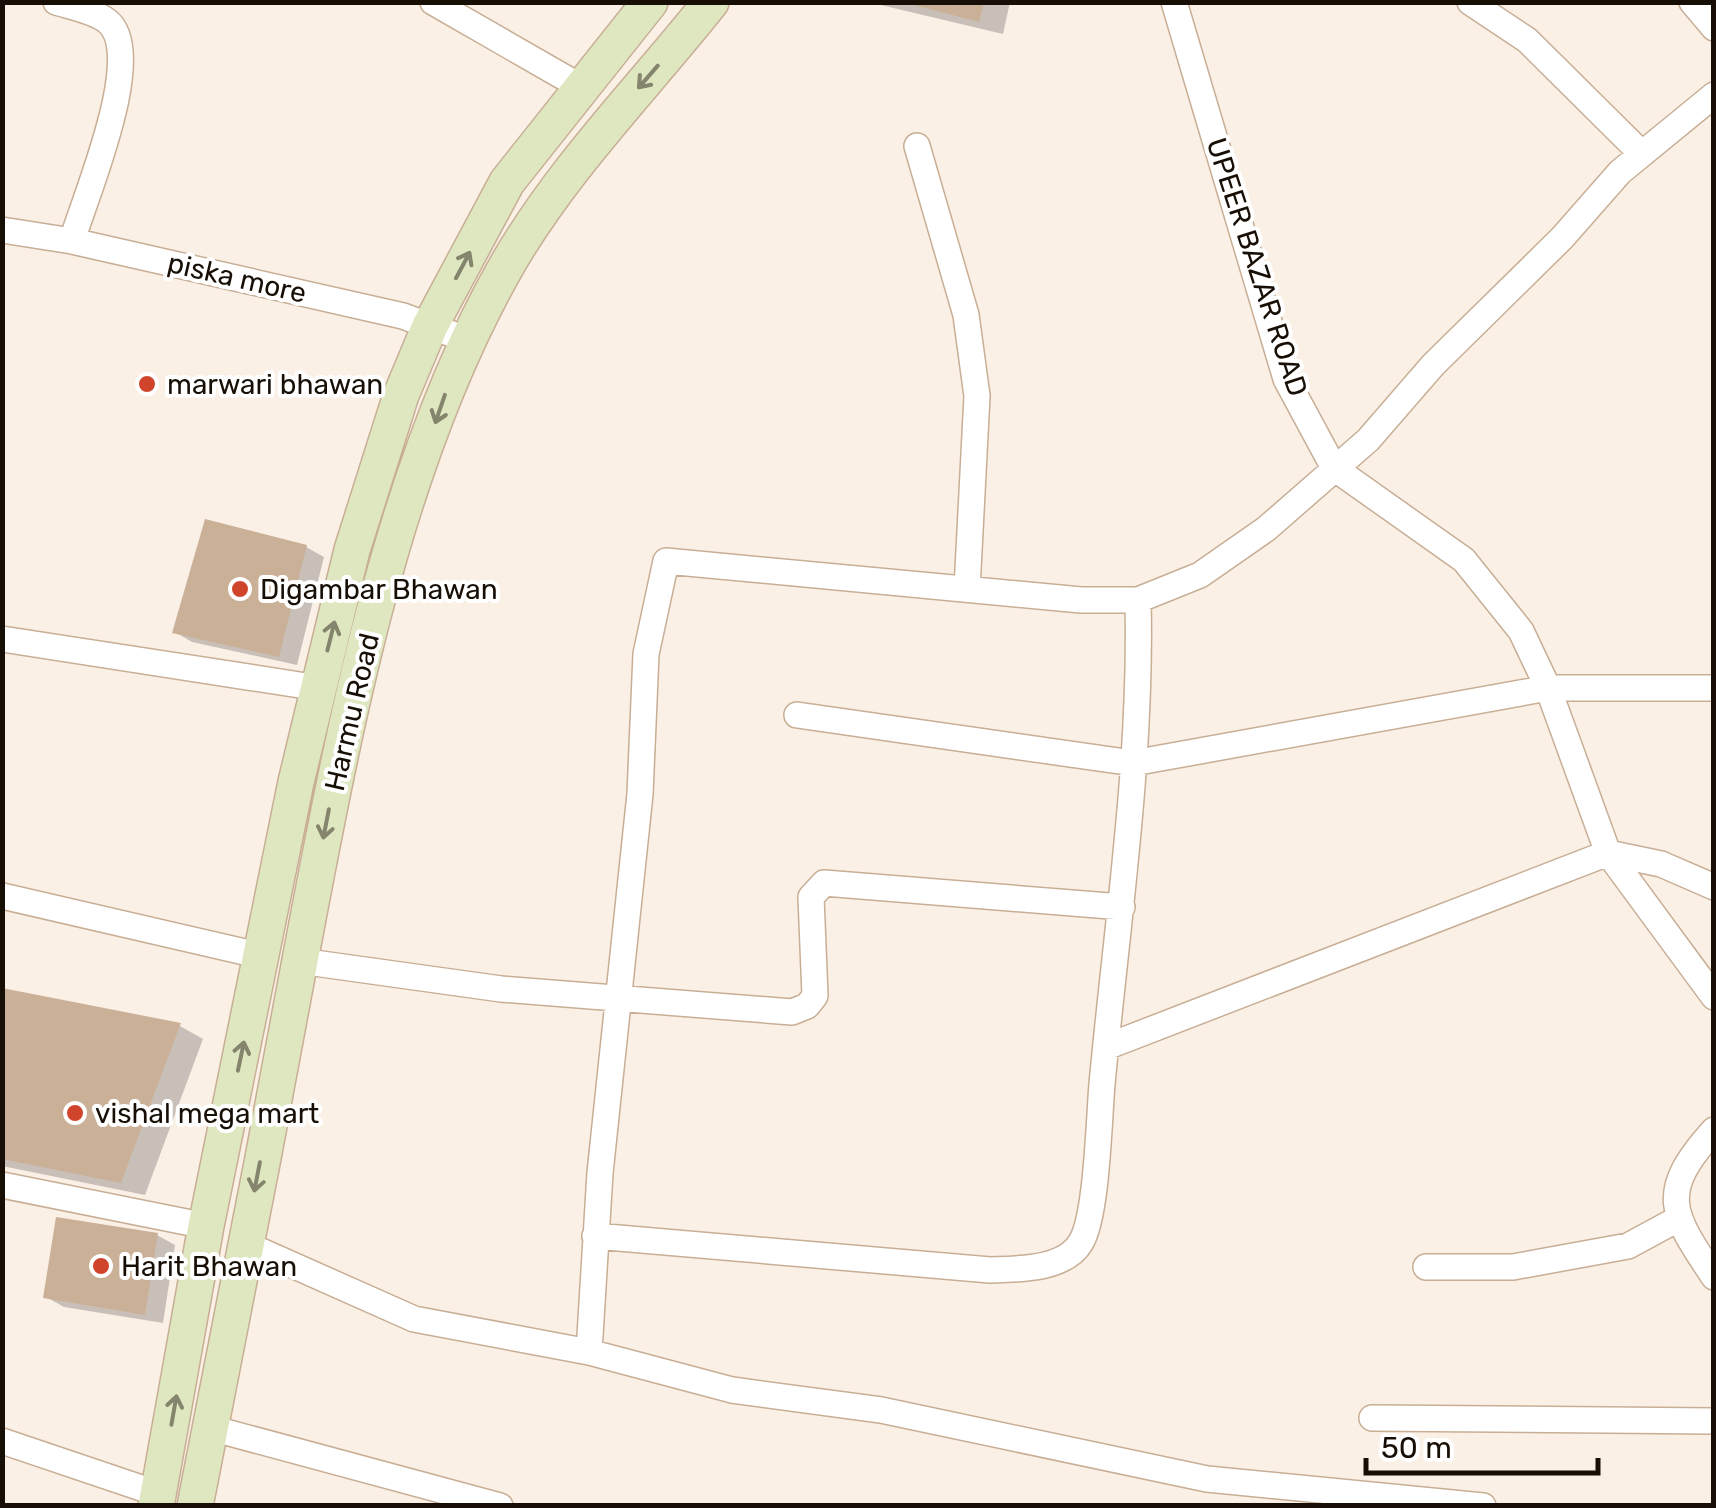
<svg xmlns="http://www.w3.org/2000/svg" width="1716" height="1508" viewBox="0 0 1716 1508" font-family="Rubik,sans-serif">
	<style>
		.shadow { fill: #0003 }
		.building { fill: #cbb098 }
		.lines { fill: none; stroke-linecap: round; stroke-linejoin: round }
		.street-casing { stroke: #c8ae95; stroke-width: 28 }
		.secondary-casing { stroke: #c8ae95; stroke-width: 38 }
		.street { stroke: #fff; stroke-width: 25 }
		.secondary { stroke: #dfe7c1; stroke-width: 35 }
		.oneway { stroke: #85856d }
		.poi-dot { fill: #d0442b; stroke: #fff; stroke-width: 4 }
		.labels { text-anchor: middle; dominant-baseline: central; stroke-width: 8; stroke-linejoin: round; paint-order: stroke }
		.street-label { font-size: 28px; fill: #170e06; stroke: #fff }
		.poi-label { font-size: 28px; fill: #170e06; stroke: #fff; text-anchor: start }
	</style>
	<rect width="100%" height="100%" fill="#fbf0e6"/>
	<path class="shadow" d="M868,2H1010L1003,34Z
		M306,547L324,557L297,665L192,642L175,632Z
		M2,991L180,1026L203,1039L145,1195L2,1166Z
		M157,1235L175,1245L163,1323L64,1307L46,1297Z"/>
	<path class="building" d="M902,2H984L979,22Z
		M205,519L307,545L279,657L172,633Z
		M2,988L181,1023L121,1183L2,1159Z
		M56,1217L158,1233L145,1315L43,1298Z"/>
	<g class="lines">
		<defs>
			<path id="street" d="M56,2C72,7 94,11 107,21C148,52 84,199 72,241
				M433,2L581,87
				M1174,2L1286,379L1334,468L1464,560L1521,631L1548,688L1608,853L1661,864L1714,887
				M1470,2L1527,40L1642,154
				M1692,2L1714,28
				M917,146L966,315L977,396L967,589
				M2,230L72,241L403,316L468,340
				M2,639L319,688
				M797,715L1133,763L1548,688H1714
				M2,896L262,956
				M300,961L501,989L792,1012L807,1006L815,996L811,897L824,883L1122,907
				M1106,1047L1608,853L1714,997
				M1714,1130C1657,1193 1671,1213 1714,1277
				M2,1185L206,1226
				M595,1236L990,1270C1018,1269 1065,1270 1081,1242C1097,1216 1099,1118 1102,1084C1117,923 1142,762 1138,600
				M243,1243L414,1319L589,1352L732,1390L881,1410L1207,1479L1483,1506
				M1426,1267H1513L1628,1246L1676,1220
				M589,1352L600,1173L640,794L646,654L666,561L1081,600H1138L1200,575L1266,529L1368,440L1433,365L1562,238L1620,172L1714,95
				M1372,1418L1714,1421
				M211,1428L500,1506
				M2,1441L159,1494"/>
			<path id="secondary" d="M156,1506L206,1226L296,782L352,550L401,395L430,326L507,182L650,2
				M195,1506C232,1322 267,1139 301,955C344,729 392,466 507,265C563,168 642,89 711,2"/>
		</defs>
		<use href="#street" class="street-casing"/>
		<use href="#secondary" class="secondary-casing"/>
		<use href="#street" class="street"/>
		<use href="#secondary" class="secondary"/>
	</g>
	<defs><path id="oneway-shaft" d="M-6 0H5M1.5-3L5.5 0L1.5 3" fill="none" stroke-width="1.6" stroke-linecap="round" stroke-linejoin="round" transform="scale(2.5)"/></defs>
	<g class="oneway">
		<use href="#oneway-shaft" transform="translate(648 77) rotate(131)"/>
		<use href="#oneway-shaft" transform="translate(463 265) rotate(-62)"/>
		<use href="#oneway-shaft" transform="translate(440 409) rotate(109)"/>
		<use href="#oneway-shaft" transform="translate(331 636) rotate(-76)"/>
		<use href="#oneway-shaft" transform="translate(326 824) rotate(101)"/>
		<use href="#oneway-shaft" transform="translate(241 1056) rotate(-78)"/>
		<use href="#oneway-shaft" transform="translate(257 1177) rotate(101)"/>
		<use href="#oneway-shaft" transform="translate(174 1410) rotate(-80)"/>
	</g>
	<g class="poi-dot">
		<circle cx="147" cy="384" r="10"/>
		<circle cx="240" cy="589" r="10"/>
		<circle cx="75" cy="1113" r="10"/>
		<circle cx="101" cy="1266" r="10"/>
	</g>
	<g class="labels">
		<g class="street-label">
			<text transform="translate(1257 267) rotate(72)">UPEER BAZAR ROAD</text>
			<text transform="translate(237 278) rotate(13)">piska more</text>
			<text transform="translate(352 712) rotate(-77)">Harmu Road</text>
		</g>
		<g class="poi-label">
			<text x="167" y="384">marwari bhawan</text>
			<text x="260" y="589">Digambar Bhawan</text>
			<text x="95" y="1113">vishal mega mart</text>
			<text x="121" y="1266">Harit Bhawan</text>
		</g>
	</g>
	<rect width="1716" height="1508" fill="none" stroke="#170e06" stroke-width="10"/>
	<path d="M1366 1458v15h232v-15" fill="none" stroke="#170e06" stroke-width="5"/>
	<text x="1381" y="1458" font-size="30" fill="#170e06" stroke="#ffffff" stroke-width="8" paint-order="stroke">50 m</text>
</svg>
